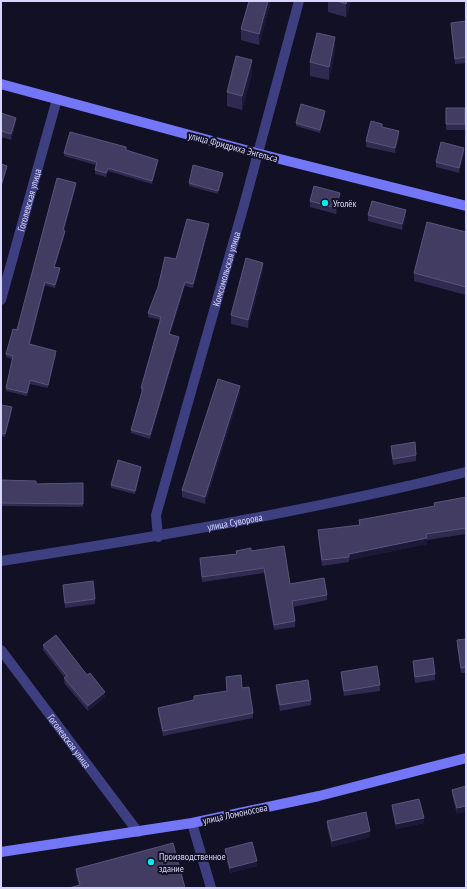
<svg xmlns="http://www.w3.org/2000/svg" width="467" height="889" viewBox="0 0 467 889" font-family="'PT Sans Narrow',sans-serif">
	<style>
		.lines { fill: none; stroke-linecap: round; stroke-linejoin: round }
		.minor { stroke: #3e3f80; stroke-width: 10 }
		.secondary { stroke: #7376f6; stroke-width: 10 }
		.wall { fill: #302a51 }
		.shaded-wall { fill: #1c1837 }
		.building { fill: #423c63; stroke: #59547b }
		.poi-dot { fill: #0fe5ef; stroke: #121024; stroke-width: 1.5 }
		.labels { text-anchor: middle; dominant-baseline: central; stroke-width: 4; stroke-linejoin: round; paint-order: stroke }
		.street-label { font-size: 10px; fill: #d8d6fc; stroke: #121024 }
		.poi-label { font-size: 10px; fill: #d8d6fc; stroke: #121024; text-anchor: start }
	</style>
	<rect width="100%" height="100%" fill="#121024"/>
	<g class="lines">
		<g class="minor">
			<path id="s1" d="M1,300L57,99"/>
			<path id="s2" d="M158,537L156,515L244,205L299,1"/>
			<path id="s3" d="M1,561C157,537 313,510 466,472"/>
			<path id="s4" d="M1,650L138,832"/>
			<path d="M192,823L211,888"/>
		</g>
		<path class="secondary" d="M1,84L256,153L466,206
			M1,852L192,823L319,796L466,758"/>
	</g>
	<path class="wall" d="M249,1H271L259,45L241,40V29Z
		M328,1H351L346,17L328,12Z
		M466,21V63L455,64L451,29V23Z
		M335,51L329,80L310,76V62Z
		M252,74L242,110L227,106V92Z
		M446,108H465V130H446Z
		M1,113L16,123L11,140L1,137Z
		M325,114L320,133L296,126V123Z
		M399,137L395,153L366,147V141Z
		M126,150L158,163L152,184L108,171L106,177L95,174V170L96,165L64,156V153Z
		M464,154L459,173L436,167V162Z
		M223,176L218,194L189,186V183Z
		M76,186L64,231L65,234L55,267L60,272L55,288L45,285L30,344L56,354L48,388L30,384L27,396L6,391V388L12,359L6,357V354Z
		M340,199L336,214L310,207V201Z
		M368,215L406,216L402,230L368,221Z
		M209,228L193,288L185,286L170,335L179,341L150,439L131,433V430L142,391H141V388L160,320L148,317V313L176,259Z
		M466,232V295L414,281V273Z
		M263,271L248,328L231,324V315Z
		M240,393L205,504L182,497V490Z
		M1,405L12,410L5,437L1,436Z
		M391,446L416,455V461L393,465L391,452Z
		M141,470L135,494L111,488V485Z
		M1,480L36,484L83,483V507L1,506Z
		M466,497V534L427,540V544L349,560V562L322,566L318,535V530L359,525V520L434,506V503Z
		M236,551H251L290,584L327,595V600L293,607L295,621V627L274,630L264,573L202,582L200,558L236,554Z
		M63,585L95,599V604L65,608L63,591Z
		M466,639V673H461L457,646V640Z
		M43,645L87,675L105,697L88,711L64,683L65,678L43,650Z
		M413,661L435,674V680L415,683L413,667Z
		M341,672L380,685V691L344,696L341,677Z
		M226,677L242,688L253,713V718L163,736L158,713V708L194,701V696L227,691Z
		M276,685L311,700V705L280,711L276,691Z
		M466,786L457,814L452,795V790Z
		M392,805L424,823L396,829L392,810Z
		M327,821L370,837L332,847L327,827Z
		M225,849L257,866L230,873L225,854Z
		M76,869L185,888L79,886L76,875Z"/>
	<path class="shaded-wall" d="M268,1H271L259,45V34Z
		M347,1H351L346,17V4Z
		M335,37V51L329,80V67Z
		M252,60V74L242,110V96Z
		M325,111V114L320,133V130Z
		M16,118V123L11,140V134Z
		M399,131V137L395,153V148Z
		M464,148V154L459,173V168Z
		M158,160V163L152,184V181Z
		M7,166V169L1,190V186Z
		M223,173V176L218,194V191Z
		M76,183V186L63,234V230Z
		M340,193V199L336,214V208Z
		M406,210V216L402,230V224Z
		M209,224V228L193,288V284Z
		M65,231V234L54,270V267Z
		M263,263V271L248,328V320Z
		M60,268V272L55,288V285Z
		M45,282V285L29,347V344Z
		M185,282V286L169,338V334Z
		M179,337V341L150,439V435Z
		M56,351V354L48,388V385Z
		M30,380V384L27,396V393Z
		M240,386V393L205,504V497Z
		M12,407V410L5,437V434Z
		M141,467V470L135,494V491Z
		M427,538V544L349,560V554Z
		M105,692V697L88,711V706Z
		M466,806V812L457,814V808Z
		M424,818V823L396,829V824Z
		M370,831V837L332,847V841Z
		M257,861V866L230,873V868Z"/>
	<path class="building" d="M249,1H268L259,34L241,29Z
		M337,1H347L346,4Z
		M466,21V57L455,59L451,23Z
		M317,33L335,37L329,67L310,62Z
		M236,56L252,60L242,96L227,92Z
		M301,104L325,111L320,130L296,123Z
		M446,108H465V124H446Z
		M1,113L16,118L11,134L1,131Z
		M371,121L382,124V127L399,131L395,148L366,141Z
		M70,132L126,147V150L158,160L152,181L108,168L106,173L95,170L97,162L64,153Z
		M441,142L464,148L459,168L436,162Z
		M1,164L7,166L1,186Z
		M193,165L223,173L218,191L189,183Z
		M57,178L76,183L63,230L65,231L54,267L60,268L55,285L45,282L29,344L56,351L48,385L30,380L27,393L6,388L13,356L6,354L13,329L17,330Z
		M314,186L340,193L336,208L310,201Z
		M372,201L406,210L402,224L368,215Z
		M187,219L209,224L193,284L185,282L169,334L179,337L150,435L131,430L143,388H141L161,317L148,313L158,287L165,257L176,259Z
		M427,222L466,232V287L414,273Z
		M246,258L263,263L248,320L231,315Z
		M218,379L240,386L205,497L182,490Z
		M1,405L12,407L5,434L1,433Z
		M415,442L416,455L393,459L391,446Z
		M118,460L141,467L135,491L111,485Z
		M1,480L36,481V484L83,483V504L1,503Z
		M466,497V528L426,534L427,538L349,554V557L322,560L318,530L360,525L359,520L435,506L434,503Z
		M284,546L290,584L324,578L327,595L292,601L295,621L274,625L264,568L202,577L200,558L237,554L236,551L251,548V551Z
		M93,581L95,599L65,603L63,585Z
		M56,635L87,675L90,673L105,692L88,706L64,678L67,676L43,645Z
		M466,639V667L461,668L457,640Z
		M433,658L435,674L415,677L413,661Z
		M377,666L380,685L344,691L341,672Z
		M241,675L242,688L249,687L253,713L163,731L158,708L194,700V696L227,691L226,677Z
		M308,680L311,700L280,705L276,685Z
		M466,786V806L457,808L452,790Z
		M419,799L424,818L396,824L392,805Z
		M366,812L370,831L332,841L327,821Z
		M252,842L257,861L230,868L225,849Z
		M173,843L185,888H69L80,885L76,869Z"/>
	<g class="poi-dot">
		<circle cx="325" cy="203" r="4"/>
		<circle cx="151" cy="862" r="4"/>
	</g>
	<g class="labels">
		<g class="street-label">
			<text transform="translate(233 147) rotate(15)">улица Фридриха Энгельса</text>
			<text stroke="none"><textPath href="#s1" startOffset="104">Гоголевская улица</textPath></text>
			<text stroke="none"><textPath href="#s2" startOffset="278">Комсомольская улица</textPath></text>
			<text stroke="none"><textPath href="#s3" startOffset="237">улица Суворова</textPath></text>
			<text stroke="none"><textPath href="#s4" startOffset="114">Гоголевская улица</textPath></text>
			<text transform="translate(235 814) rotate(-12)">улица Ломоносова</text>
		</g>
		<g class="poi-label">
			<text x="333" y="203">Уголёк</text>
			<text x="159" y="856">Производственное<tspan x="159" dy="12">здание</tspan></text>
		</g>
	</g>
	<rect width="467" height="889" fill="none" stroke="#d8d6fc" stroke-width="4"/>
</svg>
